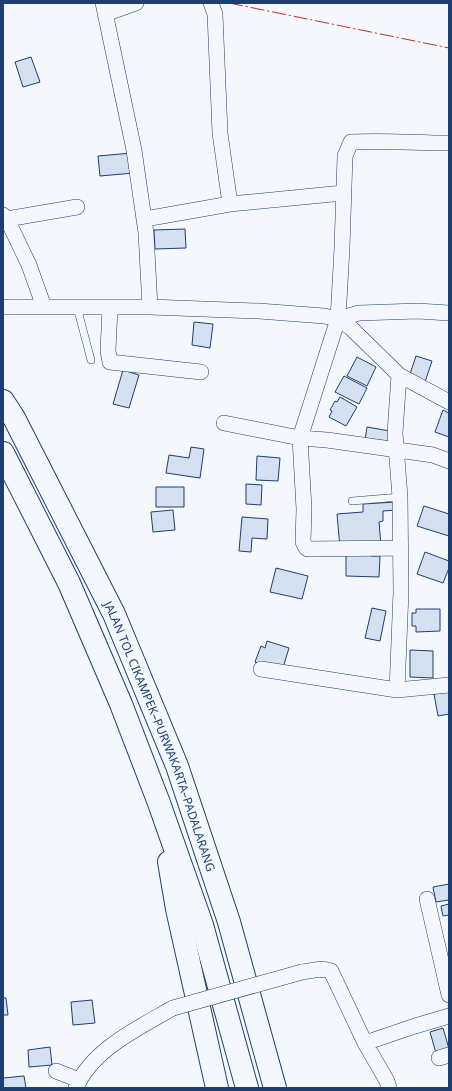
<svg xmlns="http://www.w3.org/2000/svg" width="452" height="1091" viewBox="0 0 452 1091" font-family="'Noto Sans',sans-serif">
	<style>
		.building { fill: #d5e0f0; stroke: #1d3f73 }
		.lines { fill: none; stroke-linecap: round; stroke-linejoin: round }
		.service-casing { stroke: #1d3f73; stroke-width: 8 }
		.minor-casing { stroke: #1d3f73; stroke-width: 16 }
		.motorway-casing { stroke: #1d3f73; stroke-width: 24 }
		.service { stroke: #f4f7fb; stroke-width: 7 }
		.minor { stroke: #f4f7fb; stroke-width: 15 }
		.motorway { stroke: #f4f7fb; stroke-width: 22 }
		.minor-bridge-casing { stroke: #1d3f73; stroke-width: 16; stroke-linecap: butt }
		.minor-bridge { stroke: #f4f7fb; stroke-width: 15 }
		.power { stroke: #c62828; stroke-width: 1; stroke-dasharray: 14 3 2 3; stroke-linecap: butt }
		.labels { text-anchor: middle; dominant-baseline: central; stroke-width: 3; stroke-linejoin: round; paint-order: stroke }
		.street-label { font-size: 12px; fill: #1d3f73; stroke: #f4f7fb }
	</style>
	<rect width="100%" height="100%" fill="#f4f7fb"/>
	<path class="building" d="M31,57L40,82L23,87L15,62Z
		M132,153L134,173L100,176L98,156Z
		M185,229L186,248L155,249L154,230Z
		M194,322L213,324L210,348L192,345Z
		M416,356L432,361L425,382L409,377Z
		M357,357L376,367L367,386L347,376Z
		M123,370L139,375L129,408L113,404Z
		M344,376L367,388L359,404L335,392Z
		M340,397L357,407L346,426L329,417L332,411L330,410L335,401L337,402Z
		M443,410L449,413V437L435,432Z
		M367,427L390,431L388,444L365,440Z
		M191,447L204,449L200,478L166,473L169,455L189,458Z
		M257,456L280,458L278,481L256,480Z
		M246,484L262,485L261,505L246,504Z
		M156,487H184V507H156Z
		M396,502L397,510L383,511V521L379,522L381,545L340,548L337,514L363,512V504Z
		M424,506L449,514V536L417,526Z
		M173,510L175,530L153,532L151,512Z
		M242,517L268,519L267,539L252,538L251,552L239,551Z
		M346,552H371V556H380L379,577L346,576Z
		M425,552L449,561V568L443,583L417,574Z
		M276,568L308,576L302,599L270,592Z
		M372,608L386,611L380,641L365,638Z
		M416,609H440V631L416,632V626H412V613H416Z
		M267,641L289,648L282,671L255,662L261,646L265,648Z
		M410,650L433,651V678L410,677Z
		M449,691V714L438,716L434,694Z
		M449,884V900L436,902L433,887Z
		M449,904V915L443,916L441,906Z
		M3,998H6L8,1015H3Z
		M92,1000L95,1023L73,1025L71,1002Z
		M443,1028L449,1049L436,1053L430,1032Z
		M50,1047L52,1065L29,1067L28,1050Z
		M24,1076L26,1088H3V1078Z"/>
	<g class="lines">
		<defs>
			<path id="service" d="M77,307L91,360
				M352,501L400,497"/>
			<path id="minor" d="M103,3L134,150L146,233L150,307
				M211,3L215,14L220,133L230,204
				M105,14L136,3
				M3,215L7,219L29,265L44,307
				M7,219L77,207
				M145,219L230,204L343,193
				M3,307H150L259,311L324,316L338,319L351,328L399,375L449,402
				M110,307L108,351L110,362L201,372
				M338,319L359,313L418,311L449,313
				M224,423L300,438L327,440L433,455L449,461
				M400,548L308,549L306,548L303,542L304,509L300,438L338,319L342,248L345,156L351,142C384,140 416,143 449,143
				M261,669L397,690L449,685
				M397,690L401,592L400,497L395,433L399,375
				M427,899L449,995
				M302,972C311,971 323,967 331,971L365,1043L387,1081L389,1088
				M365,1043L415,1026L449,1016
				M439,1058L449,1055
				M56,1071L79,1080
				M76,1088C91,1050 140,1027 173,1008"/>
			<g id="motorway">
				<path id="s1" d="M3,401L14,418L114,614L177,766L229,922L275,1088"/>
				<path d="M3,453L69,583L121,704L159,803L202,925L247,1088"/>
				<path d="M169,862L177,909L217,1088"/>
			</g>
		</defs>
		<use href="#service" class="service-casing"/>
		<use href="#minor" class="minor-casing"/>
		<use href="#motorway" class="motorway-casing"/>
		<use href="#service" class="service"/>
		<use href="#minor" class="minor"/>
		<use href="#motorway" class="motorway"/>
		<defs>
			<path id="minor-bridge" d="M173,1008L302,972"/>
		</defs>
		<use href="#minor-bridge" class="minor-bridge-casing"/>
		<use href="#minor-bridge" class="minor-bridge"/>
		<path class="power" d="M229,3L449,48"/>
	</g>
	<g class="labels">
		<g class="street-label">
			<text stroke="none"><textPath href="#s1" startOffset="371">JALAN TOL CIKAMPEK–PURWAKARTA–PADALARANG</textPath></text>
		</g>
	</g>
	<rect width="452" height="1091" fill="none" stroke="#1d3f73" stroke-width="8"/>
</svg>
